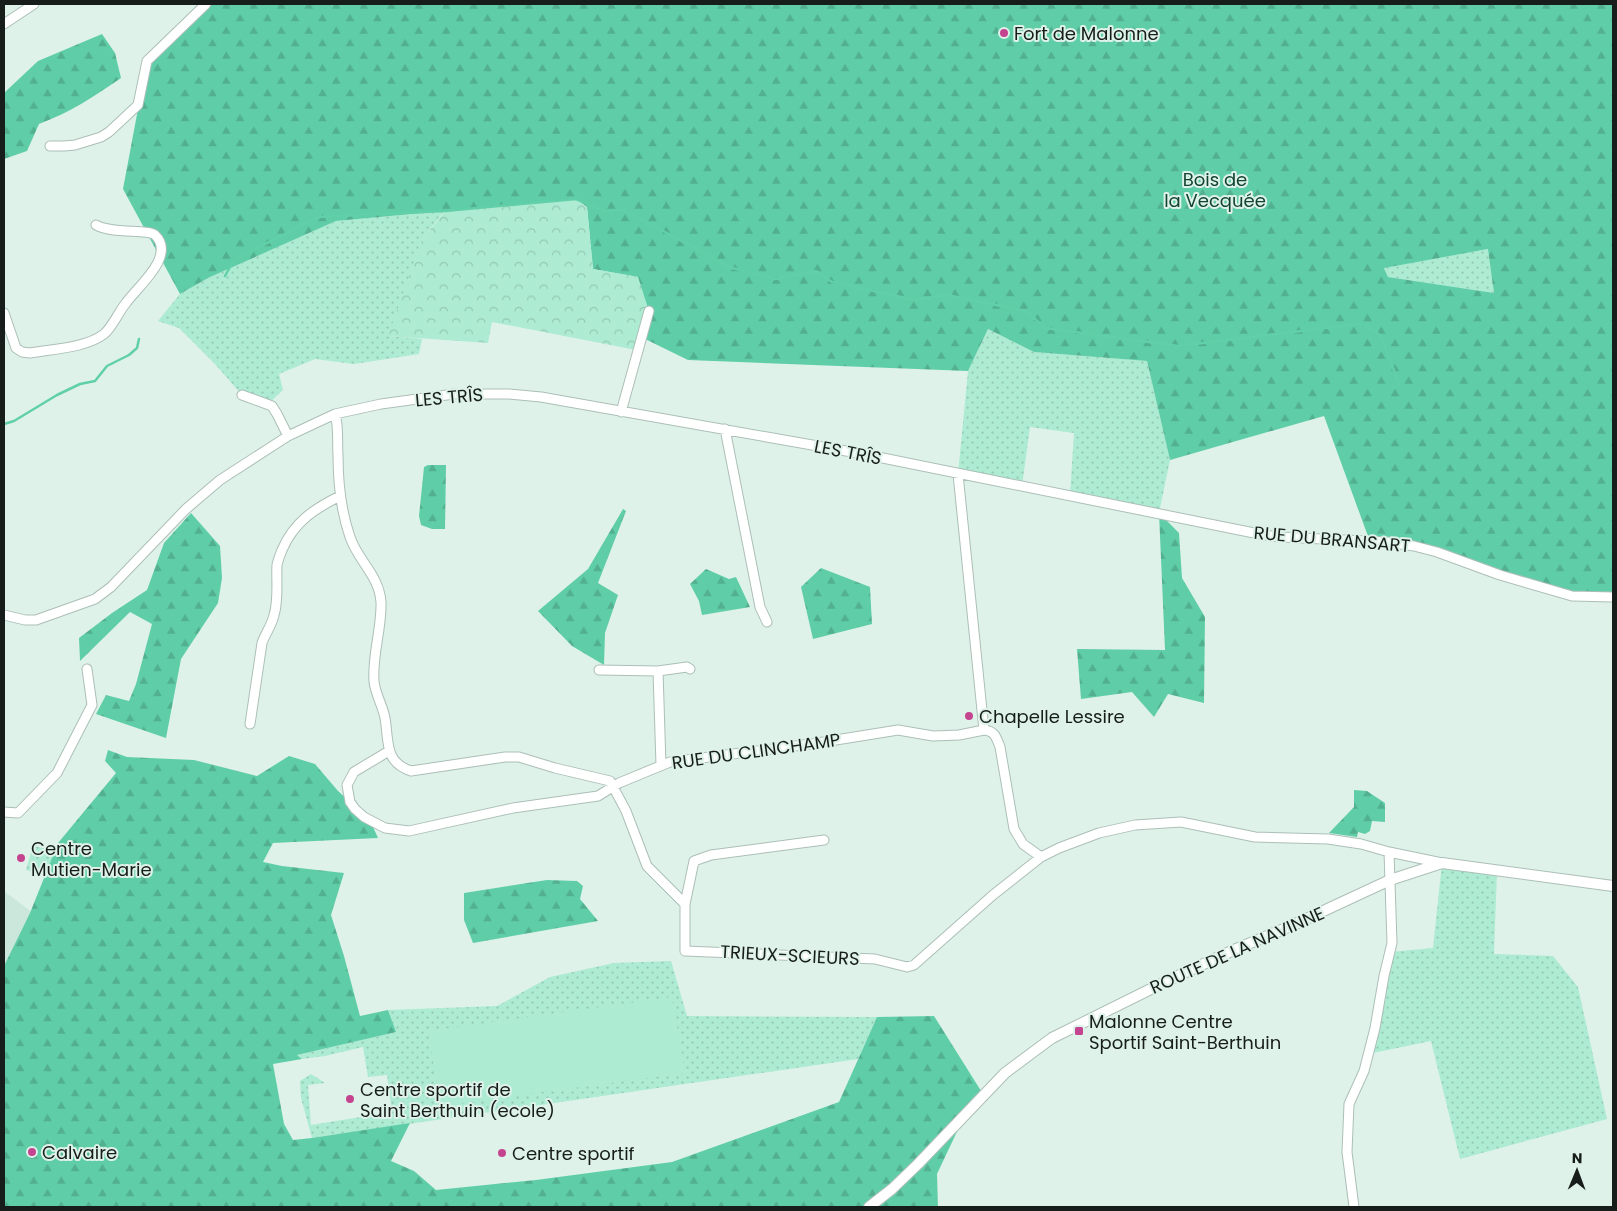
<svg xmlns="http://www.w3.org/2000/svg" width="1617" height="1211" viewBox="0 0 1617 1211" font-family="Poppins,sans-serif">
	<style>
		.built { fill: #cbe7dc }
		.grass { fill: url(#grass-dots) }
		.forest { fill: url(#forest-firs); fill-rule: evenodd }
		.park { fill: url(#park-crowns) }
		.pitch { fill: #adebd2 }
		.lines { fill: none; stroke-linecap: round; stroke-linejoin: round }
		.stream { stroke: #61d0a9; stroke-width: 2.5 }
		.minor-casing { stroke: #acbfb7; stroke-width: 11 }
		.tertiary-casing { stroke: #acbfb7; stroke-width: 12 }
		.minor { stroke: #fff; stroke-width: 9 }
		.tertiary { stroke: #fff; stroke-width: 10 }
		.poi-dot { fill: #c5448f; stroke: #def2e9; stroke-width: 2 }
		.labels { text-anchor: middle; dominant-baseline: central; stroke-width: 4; stroke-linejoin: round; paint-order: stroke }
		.poi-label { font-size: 18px; fill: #161d1a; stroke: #def2e9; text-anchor: start }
		.park-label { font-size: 18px; fill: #124333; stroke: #def2e9 }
		.street-label { font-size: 18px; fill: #161d1a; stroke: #def2e9 }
	</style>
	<defs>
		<pattern id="grass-dots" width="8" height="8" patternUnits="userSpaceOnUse" patternTransform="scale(1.25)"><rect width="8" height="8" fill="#adebd2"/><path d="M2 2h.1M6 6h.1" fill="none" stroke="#94c9b4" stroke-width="1.8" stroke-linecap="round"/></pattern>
		<pattern id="forest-firs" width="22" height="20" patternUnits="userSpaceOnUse" patternTransform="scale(1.25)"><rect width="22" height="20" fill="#5fcea8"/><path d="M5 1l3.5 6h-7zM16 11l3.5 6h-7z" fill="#52b090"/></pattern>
		<pattern id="park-crowns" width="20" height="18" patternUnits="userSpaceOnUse" patternTransform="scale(1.25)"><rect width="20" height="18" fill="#adebd2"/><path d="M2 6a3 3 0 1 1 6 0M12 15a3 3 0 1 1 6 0" fill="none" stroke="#94c9b4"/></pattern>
	</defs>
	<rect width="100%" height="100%" fill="#def2e9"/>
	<path class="built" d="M4,891L33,913L4,972Z"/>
	<path class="grass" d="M444,211L422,240L389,336L422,339L419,354L354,364L315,359L279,374L283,390L268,404L242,395L215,364L179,328L158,321L180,294L208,278L336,221Z
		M1489,249L1494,293L1388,277L1384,267Z
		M988,329L1034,352L1147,361L1170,460L1159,513L1070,496L1074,433L1030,427L1022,486L958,474L968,371Z
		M33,846L74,854L68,881L26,870Z
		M1442,863L1497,870L1494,954L1553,956L1578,987L1607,1119L1460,1159L1431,1041L1368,1054L1390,952L1433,948Z
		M671,961L687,1016L877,1017L858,1059L312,1138L301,1098L300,1081L311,1074L325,1083L308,1085L311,1125L392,1112L387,1075L368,1077L363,1047L325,1056L302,1059L297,1055L395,1032L388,1010L497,1006L550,977L614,963Z"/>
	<path class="forest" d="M202,4H1613V597L1572,596L1437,552L1369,539L1324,416L1170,460L1147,361L1034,352L988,329L968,371L688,360L643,338L638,277L593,269L587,207L576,199L336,221L208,278L180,294L123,189L147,61ZM1488,249L1494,293L1388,277L1384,268Z
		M102,34L115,53L121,78C93,97 71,112 39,124L27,151L4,159V93L38,61Z
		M428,465H446L445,529H432L421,525L419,516L424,467Z
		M623,509L626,511L598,583L618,595L605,633L604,665L572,646L538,611L588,569Z
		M191,513L220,546L222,578L218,603L181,659L166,738L96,714L106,695L129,701L136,684L152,624L130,612L80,661L79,638L112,613L147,590L164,543Z
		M1159,513L1179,533L1182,578L1205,617L1204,703L1168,694L1154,717L1132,692L1081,699L1077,649L1165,650Z
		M821,568L870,587L872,624L813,639L801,587Z
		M706,569L729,579L736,577L750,607L702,615L699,601L690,584Z
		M108,750L127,757L194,760L257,776L289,756L315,764L338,791L348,800L373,827L378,838L273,843L263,862L282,866L344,873L331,915L344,956L360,1016L388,1010L396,1032L297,1055L302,1059L273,1064L284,1124L293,1140L312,1138L410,1123L391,1161L414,1171L436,1190L536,1180L672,1162L839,1102L877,1017L934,1016L983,1094L962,1121L937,1174L938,1207H4V966L30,913L58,843L116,773L105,761Z
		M1354,790L1367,791L1385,803V822L1372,821L1370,831L1365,834L1358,832L1357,837L1329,833L1354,807Z
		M547,880L577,881L583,886L580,899L598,921L473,943L464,920V893Z"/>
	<path class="park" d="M576,199L587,207L593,269L638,277L649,311L636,350L492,322L488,343L388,336L422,240L445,211Z"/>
	<path class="pitch" d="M672,997L685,1073L439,1106L429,1031Z"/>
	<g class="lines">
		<path class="stream" d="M755,274L775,279L816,271L832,282L915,300L947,295L1026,311L1045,328L1178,346L1359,324
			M225,276L234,260L318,217L445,211L576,199L604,211L624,210L732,268L744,271
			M1366,325L1381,336L1399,384
			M4,424L14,421L57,395L80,384L95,381L107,366L129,355L137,348L139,339"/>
		<defs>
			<path id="minor" d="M4,24L34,4
				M50,146H64L75,145L101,137L109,132L138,105L147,61L206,4
				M4,313L16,348L22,352L30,353C52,349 86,348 104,334C112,328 119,311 126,303C136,288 177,256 155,235C148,229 111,234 96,225
				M242,395L272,406L277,414L288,436
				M621,412L649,311
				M335,414C339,427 337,441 338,455C338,483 341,511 350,537C358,561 379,575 381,602C382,628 372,655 374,681C375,694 383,706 385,718C389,741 384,762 411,771L505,757H519L555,768L610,781L626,811L647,866L685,904V951L875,959L907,967L914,965L993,895L1041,857L1059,848L1099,833L1135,825L1181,822L1255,837L1328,839L1361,844L1389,852L1392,943L1384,976L1375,1028L1364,1071L1349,1104L1347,1152L1354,1207
				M725,429L760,607L767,622
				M958,474L984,730C995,731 996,737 1000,747L1014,829L1023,844L1041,857
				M4,615L25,620H36L95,599L111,587L186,509L220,480L288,436L335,414L381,404L454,394H509L541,397L863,454L1264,535L1280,537L1387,542L1414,546L1437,552L1500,575L1572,596L1613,597
				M599,670L658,671L687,667L690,669
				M658,671L661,765
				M250,724L262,643C265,634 272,625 274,615C279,599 276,581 277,565C278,560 280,555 282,550C294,522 314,509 340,496
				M389,751L354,772L347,785L350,802L355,809L364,817L385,828L409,831L513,808L598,796L619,783L670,762L811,744L898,730L933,736L959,735L984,730
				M4,812L18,813L57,773L92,705L87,669
				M1389,852L1442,863
				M685,904L694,861L711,855L824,840"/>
			<path id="tertiary" d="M869,1207L892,1189L918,1164L1005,1073L1052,1038L1171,979L1236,949L1291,926L1390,880L1442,863L1613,886"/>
		</defs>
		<use href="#minor" class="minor-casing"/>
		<use href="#tertiary" class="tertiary-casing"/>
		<use href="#minor" class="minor"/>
		<use href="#tertiary" class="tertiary"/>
	</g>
	<g class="poi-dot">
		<circle cx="1004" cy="33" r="5"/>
		<circle cx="969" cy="716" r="5"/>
		<circle cx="21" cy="858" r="5"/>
		<rect x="1074" y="1026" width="10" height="10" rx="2.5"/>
		<circle cx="350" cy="1099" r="5"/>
		<circle cx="32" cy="1152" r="5"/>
		<circle cx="502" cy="1153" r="5"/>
	</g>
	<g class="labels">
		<g class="poi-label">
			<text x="1014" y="33">Fort de Malonne</text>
			<text x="979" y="716">Chapelle Lessire</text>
			<text x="31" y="848">Centre<tspan x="31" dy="21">Mutien-Marie</tspan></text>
			<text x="1089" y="1021">Malonne Centre<tspan x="1089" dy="21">Sportif Saint-Berthuin</tspan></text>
			<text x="360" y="1089">Centre sportif de<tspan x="360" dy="21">Saint Berthuin (ecole)</tspan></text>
			<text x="42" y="1152">Calvaire</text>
			<text x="512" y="1153">Centre sportif</text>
		</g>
		<g class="park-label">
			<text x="1215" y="179">Bois de<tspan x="1215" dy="21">la Vecquée</tspan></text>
		</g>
		<g class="street-label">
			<text transform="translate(449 397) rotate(-5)">LES TRÎS</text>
			<text transform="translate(848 452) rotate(11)">LES TRÎS</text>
			<text transform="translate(1332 539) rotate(5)">RUE DU BRANSART</text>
			<text transform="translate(756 751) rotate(-8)">RUE DU CLINCHAMP</text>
			<text transform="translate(1237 950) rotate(-24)">ROUTE DE LA NAVINNE</text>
			<text transform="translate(790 955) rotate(3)">TRIEUX-SCIEURS</text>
		</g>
	</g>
	<rect width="1617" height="1211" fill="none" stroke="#161d1a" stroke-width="10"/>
	<g transform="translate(1577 1171) rotate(1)" stroke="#def2e9" stroke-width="4" paint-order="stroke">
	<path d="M0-4L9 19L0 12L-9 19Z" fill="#161d1a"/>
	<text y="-8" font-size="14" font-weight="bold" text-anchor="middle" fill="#161d1a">N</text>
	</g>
</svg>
